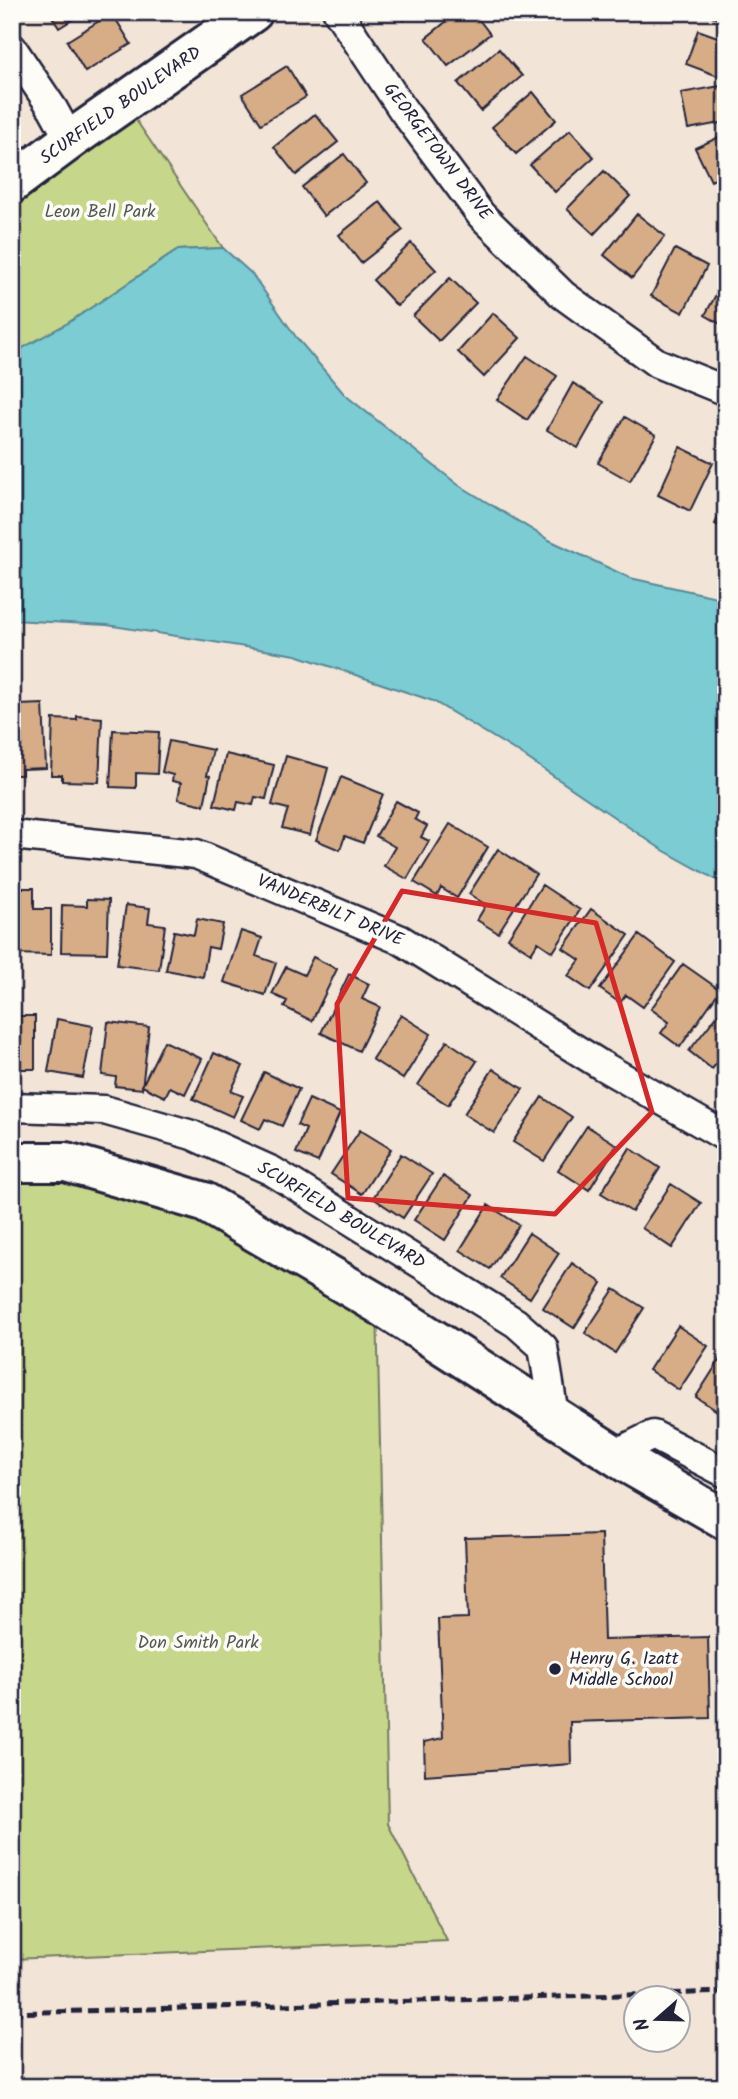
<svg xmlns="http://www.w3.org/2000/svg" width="738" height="2099" viewBox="0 0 738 2099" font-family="Kalam,sans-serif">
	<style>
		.green { fill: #c6d68a; stroke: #747c62; stroke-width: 2 }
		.water { fill: #7bccd4; stroke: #578897; stroke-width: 2 }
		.building { fill: #d7ad88; stroke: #22223b; stroke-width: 2 }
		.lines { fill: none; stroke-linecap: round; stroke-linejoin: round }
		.street-casing { stroke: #22223b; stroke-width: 33 }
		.secondary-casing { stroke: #22223b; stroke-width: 44 }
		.street { stroke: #fdfcf7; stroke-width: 28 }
		.secondary { stroke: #fdfcf7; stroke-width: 38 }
		.rail { stroke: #22223b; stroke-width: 5; stroke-dasharray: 10 5; stroke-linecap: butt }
		.marked { fill: none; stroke: #d62828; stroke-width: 5; stroke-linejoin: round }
		.poi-dot { fill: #22223b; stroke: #fdfcf7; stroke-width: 2.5 }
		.labels { text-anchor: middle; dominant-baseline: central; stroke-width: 7; stroke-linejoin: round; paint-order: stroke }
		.street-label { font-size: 18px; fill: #22223b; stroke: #fdfcf7 }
		.park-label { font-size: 18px; fill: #535853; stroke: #fdfcf7 }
		.poi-label { font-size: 18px; fill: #22223b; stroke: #fdfcf7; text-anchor: start }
	</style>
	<rect width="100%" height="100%" fill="#f2e4d6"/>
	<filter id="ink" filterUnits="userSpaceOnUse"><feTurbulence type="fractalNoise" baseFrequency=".0143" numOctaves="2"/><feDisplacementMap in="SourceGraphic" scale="14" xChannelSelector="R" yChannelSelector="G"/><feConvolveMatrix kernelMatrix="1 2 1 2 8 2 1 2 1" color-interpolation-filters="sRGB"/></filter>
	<g filter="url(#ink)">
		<path class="green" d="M121,98L223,248L178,250L68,323L12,354V168Z
			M12,1162L204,1202L377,1303L388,1824L447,1941L12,1959Z"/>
		<path class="water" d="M223,248L252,274L296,337L345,395L457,484L549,540L630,578L726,599V885L661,849L521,754L433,701L296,655L107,625L12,620V354L68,323L178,250Z"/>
		<path class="building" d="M49,12H85L59,28Z
			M398,12H415L404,20Z
			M458,12H473L490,34L448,66L426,38Z
			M706,12H726V24Z
			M112,13L131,44L85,72L67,41Z
			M698,30L726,40V79L686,64Z
			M499,49L522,76L481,111L458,83Z
			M287,66L306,97L261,124L242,94Z
			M726,85V122L688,129L681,93Z
			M533,92L556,120L516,154L492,127Z
			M315,114L338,142L296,175L274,147Z
			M570,130L594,157L555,192L530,165Z
			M726,134V174L711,181L695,148Z
			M344,154L366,183L324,216L302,187Z
			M604,171L630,196L594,234L567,209Z
			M380,202L403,230L361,263L339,235Z
			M637,214L665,236L632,278L604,255Z
			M411,243L436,270L397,306L373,280Z
			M675,249L707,266L683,313L651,296Z
			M726,276V327L705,315Z
			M450,278L476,303L439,341L413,316Z
			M493,313L520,338L484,377L458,352Z
			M527,356L557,376L527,420L497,400Z
			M573,383L604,402L578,448L547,430Z
			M625,417L656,435L630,481L598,463Z
			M680,447L713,463L690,511L658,495Z
			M726,501V529L715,524Z
			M43,704L46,768L22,769V775H12V714H20L19,705Z
			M77,716L102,718L99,782L62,781V775H51L53,719L77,720Z
			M113,730L159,732L157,774L136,773V788L110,787Z
			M169,741L213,750L207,775L210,776L204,805L178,799L181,783L172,781L173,775L162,772Z
			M226,754L274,765L266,799L255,797L253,805L238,802L236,810L214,805Z
			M286,756L328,768L310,835L282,828L288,809L272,805Z
			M341,777L383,794L363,843L345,836L340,850L316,840Z
			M396,801L418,813L415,819L427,826L421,837L429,841L407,879L384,866L395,847L376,836Z
			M450,824L488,847L457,898L441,888L437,896L414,882Z
			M498,849L536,874L498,933L477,920L486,905L469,894Z
			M542,885L580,910L553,952L538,942L531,953L508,938Z
			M12,888H34V909H51V955L12,954Z
			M87,899L109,900L107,953L61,952L62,905L87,906Z
			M126,905L150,908L148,923L165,925L159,970L117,965Z
			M591,909L629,935L590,991L568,976L580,960L563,948Z
			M197,919L223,924L218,949L208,947L203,977L166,970L174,931L194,935Z
			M241,931L262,938L256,956L276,963L265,995L224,982Z
			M639,935L675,962L643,1007L626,995L620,1003L600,989Z
			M313,957L337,969L312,1021L284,1007L287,1001L272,994L286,967L304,975Z
			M683,964L720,990L680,1047L661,1033L669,1022L651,1009Z
			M349,974L369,984L362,999L380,1007L359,1051L321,1033Z
			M726,1004V1052L712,1069L689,1051Z
			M401,1015L431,1034L403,1079L372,1059Z
			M12,1016H35V1069H12Z
			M57,1019L93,1026L83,1078L48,1072Z
			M108,1022L149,1027L142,1089L115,1086L116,1077L102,1075Z
			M164,1041L202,1059L185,1094L170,1087L165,1097L142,1086Z
			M447,1041L477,1061L448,1105L418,1085Z
			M214,1053L243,1066L231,1091L243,1096L233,1117L193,1099Z
			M493,1069L523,1089L494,1133L464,1114Z
			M264,1072L299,1089L282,1126L265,1119L260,1129L241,1120Z
			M542,1097L572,1117L544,1161L513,1142Z
			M309,1099L340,1113L318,1162L296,1153L306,1129L297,1125Z
			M587,1126L617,1145L589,1190L558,1170Z
			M360,1130L391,1149L362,1194L331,1174Z
			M630,1148L660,1168L632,1212L601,1193Z
			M401,1154L432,1174L403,1218L373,1198Z
			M443,1176L473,1195L445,1240L414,1220Z
			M671,1184L701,1203L672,1248L642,1228Z
			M488,1205L519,1225L490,1269L460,1250Z
			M529,1233L559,1253L530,1298L500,1278Z
			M572,1263L602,1283L574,1328L543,1308Z
			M614,1289L644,1308L615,1353L585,1333Z
			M678,1326L708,1346L679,1390L649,1370Z
			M724,1353L726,1354V1417L696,1397Z
			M601,1534L604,1640L708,1637L710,1718L570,1722L571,1764L425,1775L424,1742L443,1738L438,1619L468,1618L465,1538Z"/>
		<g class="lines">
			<defs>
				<path id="street" d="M338,12L403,110L481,215L563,295L657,363L726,391
					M12,48L53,109L70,140
					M12,835L196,854L401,940L601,1065L726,1137
					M12,1107L104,1110L192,1135L272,1171L516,1323L543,1347L554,1415
					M615,1454L653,1435L726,1473"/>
				<path id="secondary" d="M12,183L70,140L253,12
					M12,1162H66L204,1202L377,1303L630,1465L726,1520"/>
			</defs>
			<use href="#street" class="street-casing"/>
			<use href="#secondary" class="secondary-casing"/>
			<use href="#street" class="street"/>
			<use href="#secondary" class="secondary"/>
			<path class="rail" d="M12,2013L726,1992"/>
		</g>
	</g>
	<path class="marked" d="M402,891L596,923L652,1112L555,1214L348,1198L337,1004Z"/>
	<circle class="poi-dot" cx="555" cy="1669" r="7"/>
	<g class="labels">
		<g class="street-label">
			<text transform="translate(121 106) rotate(-35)">SCURFIELD BOULEVARD</text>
			<text transform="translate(437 152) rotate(53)">GEORGETOWN DRIVE</text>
			<text transform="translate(330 911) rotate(23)">VANDERBILT DRIVE</text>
			<text transform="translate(341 1216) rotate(31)">SCURFIELD BOULEVARD</text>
		</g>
		<g class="park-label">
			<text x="100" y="212">Leon Bell Park</text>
			<text x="198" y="1643">Don Smith Park</text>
		</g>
		<g class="poi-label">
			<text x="569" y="1659">Henry G. Izatt<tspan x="569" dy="21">Middle School</tspan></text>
		</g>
	</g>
	<rect width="738" height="2099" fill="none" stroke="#fdfcf7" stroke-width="42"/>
	<rect x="21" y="21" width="696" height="2057" fill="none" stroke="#22223b" stroke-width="2.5" filter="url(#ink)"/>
	<g transform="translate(657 2019) rotate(250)"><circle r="33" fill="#fdfcf7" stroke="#a5a5ac" stroke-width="2"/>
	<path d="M0-5L12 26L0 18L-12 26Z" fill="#22223b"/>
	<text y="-10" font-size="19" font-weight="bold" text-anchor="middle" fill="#22223b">N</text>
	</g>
</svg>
